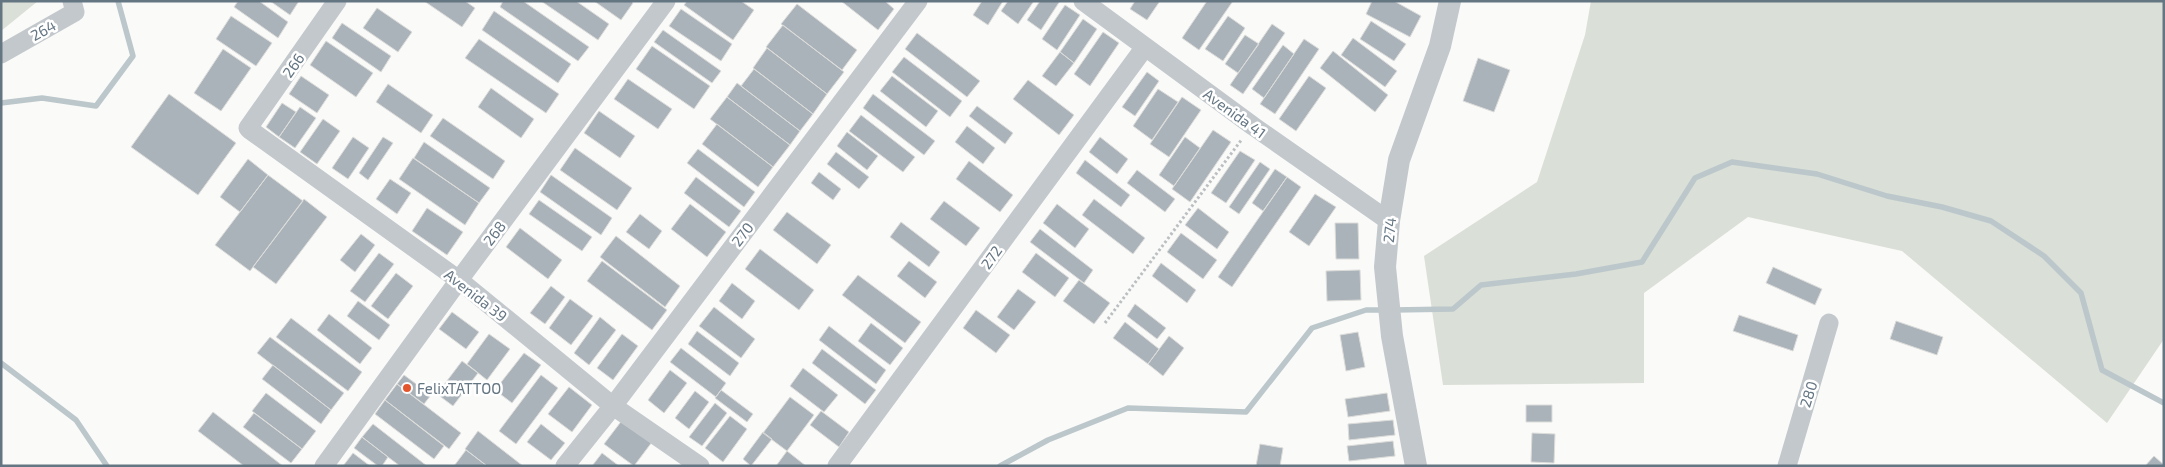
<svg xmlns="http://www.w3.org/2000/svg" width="2165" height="467" viewBox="0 0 2165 467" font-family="'Exo 2',sans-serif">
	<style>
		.green { fill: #dadfd7 }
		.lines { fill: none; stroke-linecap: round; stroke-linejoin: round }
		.stream { stroke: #bbc7cb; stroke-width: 5.5 }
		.building { fill: #aab3b9; stroke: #dcdcda }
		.path { stroke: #bbbfc2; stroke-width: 3; stroke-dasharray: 2.5 2.5; stroke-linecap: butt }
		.minor { stroke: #c3c8cc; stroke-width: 19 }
		.tertiary { stroke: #c3c8cc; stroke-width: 22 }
		.poi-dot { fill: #e4572e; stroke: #fff; stroke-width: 2 }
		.labels { text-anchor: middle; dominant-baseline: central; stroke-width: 5; stroke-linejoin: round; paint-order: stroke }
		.street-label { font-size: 15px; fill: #657683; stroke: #fff }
		.poi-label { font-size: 15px; fill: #657683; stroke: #fff; text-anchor: start }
	</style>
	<rect width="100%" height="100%" fill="#fafaf8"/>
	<path class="green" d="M1,1H38L1,31Z
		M1591,1H2164V339L2107,423L1902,251L1748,217L1644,293V383L1443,385L1424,256L1537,182L1585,35Z"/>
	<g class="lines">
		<path class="stream" d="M1,103L42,98L96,106L133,56L118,1
			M1394,310L1453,309L1481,285L1576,274L1642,262L1695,178L1732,162L1817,174L1887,196L1942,207L1991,221L2044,256L2081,293L2102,370L2164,403
			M1,363L76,420L107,466
			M1000,466L1048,440L1128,408L1246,412L1312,328L1366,310H1384"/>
	</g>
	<path class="building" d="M238,1H259L288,22L278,38L234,7Z
		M270,1H299L290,15Z
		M424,1H465L475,8L462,27Z
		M503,1H523L589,47L578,61L500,7Z
		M541,1H576L609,24L598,40Z
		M594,1H631L633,3L621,20Z
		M687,1H741L754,10L733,40L684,5Z
		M841,1H885L894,9L878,30Z
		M982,1H1003L988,25L973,15Z
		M1008,1H1034L1018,24L1001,11Z
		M1040,1H1060L1041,30L1027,20Z
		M1135,1H1160L1147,20L1130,9Z
		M1207,1H1233L1199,50L1182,38Z
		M1372,1H1394L1421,16L1410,37L1366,14Z
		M797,4L857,50L842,70L781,24Z
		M1065,5L1080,15L1057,50L1042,39Z
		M377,8L412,32L398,52L363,28Z
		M681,9L732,44L721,61L669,26Z
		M494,11L571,64L558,83L482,30Z
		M231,16L272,43L256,66L216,39Z
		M1228,16L1245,28L1223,61L1205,49Z
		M1083,19L1097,29L1074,63L1060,52Z
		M1371,21L1406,44L1394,61L1360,39Z
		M342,23L391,56L381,72L332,38Z
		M1272,24L1285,33L1243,94L1230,85Z
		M783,25L844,72L827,94L766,47Z
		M663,30L721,71L712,83L654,42Z
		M1103,32L1119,43L1090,86L1074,74Z
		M917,33L980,81L967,97L905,49Z
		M1245,35L1259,44L1238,73L1225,64Z
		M1353,38L1397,71L1385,87L1341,55Z
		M479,39L559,94L546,113L465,58Z
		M1304,39L1319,49L1275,114L1260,104Z
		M326,41L373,73L356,97L310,65Z
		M1283,45L1294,54L1264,98L1252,89Z
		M652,46L710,86L694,109L636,69Z
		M767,48L827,94L813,114L753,68Z
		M223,49L251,68L221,111L194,93Z
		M1333,51L1388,95L1375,112L1320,68Z
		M1060,52L1074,63L1056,86L1042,76Z
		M904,57L962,101L950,117L892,72Z
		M1478,58L1510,70L1494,112L1463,101Z
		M754,69L813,114L800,131L741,86Z
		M1147,72L1159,81L1135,116L1122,107Z
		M301,76L329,95L317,113L289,94Z
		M892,76L938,111L926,127L880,91Z
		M1309,76L1326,88L1296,131L1279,119Z
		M628,79L672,109L658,129L614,99Z
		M1028,80L1074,115L1059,135L1013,99Z
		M737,83L800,131L790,145L727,97Z
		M388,84L433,115L421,133L376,102Z
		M491,88L534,119L521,138L478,107Z
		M1158,89L1178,102L1152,140L1133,126Z
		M169,94L236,143L198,195L131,147Z
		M873,94L935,141L924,155L863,108Z
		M727,97L790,145L773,167L710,119Z
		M1182,97L1201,110L1169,157L1150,144Z
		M282,103L296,112L279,137L266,127Z
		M977,106L1013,133L1005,144L969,116Z
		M300,107L316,118L295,148L279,137Z
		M599,111L635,136L620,158L584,133Z
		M861,115L915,157L903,172L849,131Z
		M443,118L505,161L493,179L430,136Z
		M323,119L340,131L317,164L300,152Z
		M717,124L773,167L758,187L702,144Z
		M967,126L995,148L983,164L955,142Z
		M1213,130L1231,142L1190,202L1172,189Z
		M847,132L878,156L867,170L837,146Z
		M353,137L369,148L348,179L332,168Z
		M383,137L393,143L368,180L359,173Z
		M1100,137L1128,159L1117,174L1089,152Z
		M1185,137L1200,148L1174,186L1159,175Z
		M424,142L490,188L479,203L414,158Z
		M575,148L632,188L617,210L560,170Z
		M698,149L755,192L744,207L687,163Z
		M1240,151L1255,160L1226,203L1211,193Z
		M836,152L869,177L859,189L827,164Z
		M413,158L479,203L465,225L399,179Z
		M248,159L268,175L240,212L220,197Z
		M1085,160L1130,195L1121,207L1076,173Z
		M969,161L1013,195L1000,212L956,179Z
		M1260,162L1270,169L1239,214L1229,207Z
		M1275,169L1287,177L1263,211L1252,203Z
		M1137,170L1175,199L1165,212L1127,183Z
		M819,172L841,189L833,200L811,183Z
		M268,175L303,201L250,271L215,245Z
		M551,175L612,218L601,235L540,192Z
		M696,177L741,211L729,227L684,193Z
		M1287,177L1301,187L1232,287L1218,277Z
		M390,179L411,193L397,214L376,199Z
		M1315,194L1336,207L1309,246L1289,232Z
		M304,199L327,217L276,284L253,267Z
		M1094,199L1145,238L1133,254L1082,215Z
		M539,200L592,237L582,251L529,214Z
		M944,201L980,228L966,246L930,219Z
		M690,204L726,232L707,257L671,229Z
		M1057,204L1089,229L1075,248L1043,223Z
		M427,208L463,232L447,255L412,231Z
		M1198,208L1229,232L1217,249L1185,225Z
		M787,212L831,245L817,264L773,230Z
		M640,214L662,231L649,249L626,232Z
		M901,222L940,252L929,267L890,237Z
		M1335,223H1358L1359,259H1336Z
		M520,228L562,260L548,279L506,247Z
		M1040,229L1093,270L1084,283L1030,242Z
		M1181,233L1217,260L1203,279L1167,252Z
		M361,234L375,245L355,272L340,260Z
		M616,236L680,286L665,307L600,257Z
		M760,249L814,290L799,310L745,269Z
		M379,253L394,264L365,302L350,291Z
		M1036,253L1069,278L1055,297L1022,272Z
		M602,261L667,310L652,330L587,281Z
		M909,261L937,282L925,298L897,276Z
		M1161,263L1196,290L1187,303L1152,276Z
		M1773,267L1822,289L1815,305L1766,283Z
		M1360,270L1361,300L1327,301L1326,271Z
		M396,273L413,286L388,319L371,306Z
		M858,275L921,322L905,343L842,295Z
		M1079,280L1110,303L1094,324L1063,301Z
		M732,283L755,301L742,319L719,301Z
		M551,286L565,297L545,324L530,313Z
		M1018,289L1036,302L1014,330L997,317Z
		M570,299L593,316L571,345L549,328Z
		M358,301L390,325L379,340L347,316Z
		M1135,304L1166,328L1157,339L1127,316Z
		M714,307L755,339L741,358L699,326Z
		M976,310L1010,335L996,353L963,328Z
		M452,312L479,332L466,349L439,329Z
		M329,314L372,348L360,364L317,330Z
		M1739,315L1798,335L1793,351L1733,331Z
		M600,317L616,330L589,365L574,353Z
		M291,318L362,372L348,391L276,337Z
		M1896,321L1943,337L1937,355L1890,339Z
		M1125,322L1159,349L1148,364L1113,338Z
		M871,323L903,348L890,365L858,341Z
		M829,326L886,370L876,384L819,340Z
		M697,331L739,363L730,376L688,344Z
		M1358,332L1365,367L1346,371L1340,335Z
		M489,334L510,349L487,380L467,364Z
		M622,334L638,346L613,380L597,368Z
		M1169,336L1184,348L1163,376L1148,364Z
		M270,337L344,393L331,410L257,353Z
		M681,348L726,383L716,397L670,362Z
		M822,349L876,390L865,404L812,363Z
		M524,353L541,365L512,403L495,390Z
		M462,361L478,373L453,406L437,394Z
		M273,365L331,410L321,424L262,379Z
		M803,368L838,395L824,412L790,386Z
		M670,370L687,383L664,413L648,400Z
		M404,375L431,395L424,404L397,384Z
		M541,375L558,388L516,444L499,431Z
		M397,384L461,433L449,449L385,400Z
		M569,387L592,405L572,432L548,414Z
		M721,390L753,414L747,422L715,398Z
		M695,391L709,402L689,429L675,418Z
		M266,393L316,431L302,449L252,411Z
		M1387,393L1390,411L1348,417L1345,399Z
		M790,397L814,415L787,451L763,433Z
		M385,400L444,446L434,459L375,414Z
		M715,403L727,413L702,446L689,437Z
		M1526,405H1552V422H1526Z
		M821,411L849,432L839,447L810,425Z
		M213,412L283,466H244L198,431Z
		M254,413L302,449L291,463L243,427Z
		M730,416L747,429L723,462L705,448Z
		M623,419L652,442L634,466L604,444Z
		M1393,420L1395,435L1349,440L1348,424Z
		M373,424L427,466H400L388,457L362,437Z
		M541,424L565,443L551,460L527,442Z
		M478,431L523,466H487L465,449Z
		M763,432L772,439L751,466L743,459Z
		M1532,433L1555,434L1554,463L1531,462Z
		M362,437L388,457L382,466H378L354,448Z
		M1393,441L1395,456L1349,461L1347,446Z
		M1260,444L1283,448L1280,466H1256Z
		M466,450L487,466H454Z
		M787,451L806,466H776Z
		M353,453L370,466H343Z
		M602,453L619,466H592Z
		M2154,456L2164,465V466H2145Z"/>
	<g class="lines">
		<path class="path" d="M1105,323L1242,139"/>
		<path class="minor" d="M337,1L248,128L250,130L459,280L613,406L700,466
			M1083,1L1253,126L1389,221
			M1,54L75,12L72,1
			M324,466L459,280L666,1
			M565,466L613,406L918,1
			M837,466L1145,47
			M1787,466L1829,323"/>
		<path class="tertiary" d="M1416,466L1392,336L1385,267L1389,221L1399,160L1440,46L1450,1"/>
	</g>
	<circle class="poi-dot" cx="407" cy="388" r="5"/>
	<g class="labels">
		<g class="street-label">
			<text transform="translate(43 30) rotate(-29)">264</text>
			<text transform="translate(293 65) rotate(-55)">266</text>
			<text transform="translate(1235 113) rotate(36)">Avenida 41</text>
			<text transform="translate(1389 230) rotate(-84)">274</text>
			<text transform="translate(494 233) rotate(-53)">268</text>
			<text transform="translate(742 234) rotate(-53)">270</text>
			<text transform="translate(991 257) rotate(-54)">272</text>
			<text transform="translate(476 295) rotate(38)">Avenida 39</text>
			<text transform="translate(1808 394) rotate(-73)">280</text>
		</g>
		<g class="poi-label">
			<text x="417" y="388">FelixTATTOO</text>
		</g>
	</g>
	<rect width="2165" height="467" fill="none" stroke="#657683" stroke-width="5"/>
</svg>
